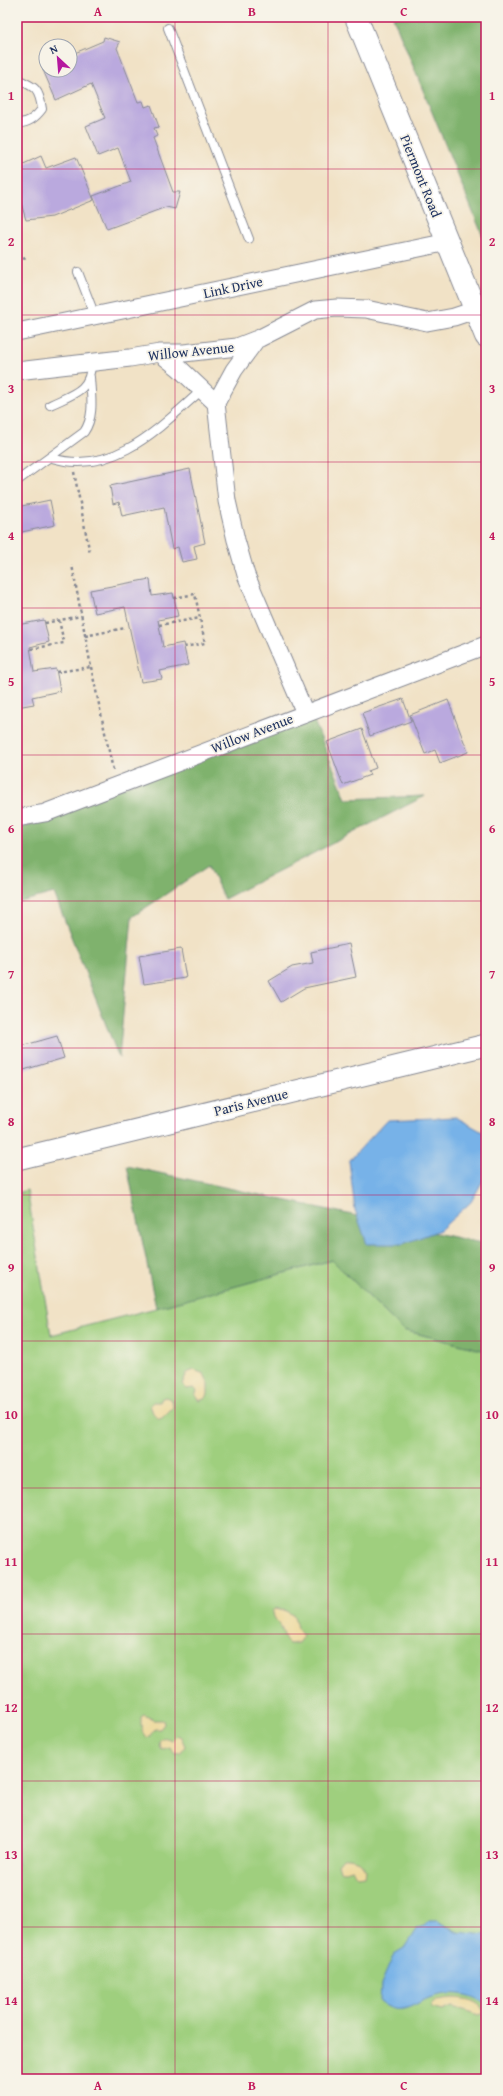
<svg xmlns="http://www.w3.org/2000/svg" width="503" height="2096" viewBox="0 0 503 2096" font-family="'Gentium Book Plus',serif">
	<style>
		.green { fill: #9fcf7e; stroke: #5d7f6e }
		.forest { fill: #7fb26d; stroke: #4d7066 }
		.sand { fill: #eeda9e; stroke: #84847e }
		.water { fill: #77b2e8; stroke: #4970a3 }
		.building { fill: #baa9de }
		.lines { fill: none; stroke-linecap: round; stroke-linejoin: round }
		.service-casing { stroke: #868892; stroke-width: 10 }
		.minor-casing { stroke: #868892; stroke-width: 19 }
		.tertiary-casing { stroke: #868892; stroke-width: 23 }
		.primary-casing { stroke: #868892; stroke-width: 24 }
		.path { stroke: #868892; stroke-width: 2.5; stroke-dasharray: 3 3; stroke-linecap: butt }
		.service { stroke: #fff; stroke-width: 8 }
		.minor { stroke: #fff; stroke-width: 17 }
		.tertiary { stroke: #fff; stroke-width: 21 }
		.primary { stroke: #fff; stroke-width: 22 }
		.grid { fill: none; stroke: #c2185b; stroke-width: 1; stroke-opacity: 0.55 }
		.labels { text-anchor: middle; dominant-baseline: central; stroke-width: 3.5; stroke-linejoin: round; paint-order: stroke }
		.street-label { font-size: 14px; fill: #1b2f5e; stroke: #f7f3e8 }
		.neatline { fill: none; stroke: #c2185b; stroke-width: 1.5 }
		.grid-label { font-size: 13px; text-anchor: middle; font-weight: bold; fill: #c2185b }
	</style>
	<rect width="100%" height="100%" fill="#f7f3e8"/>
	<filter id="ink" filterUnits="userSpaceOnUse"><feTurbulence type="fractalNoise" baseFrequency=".025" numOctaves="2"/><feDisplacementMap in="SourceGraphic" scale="8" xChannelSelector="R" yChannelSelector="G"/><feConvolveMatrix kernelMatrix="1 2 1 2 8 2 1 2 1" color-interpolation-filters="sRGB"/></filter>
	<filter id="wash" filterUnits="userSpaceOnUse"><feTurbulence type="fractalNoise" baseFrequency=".012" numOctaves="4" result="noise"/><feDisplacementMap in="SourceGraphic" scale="16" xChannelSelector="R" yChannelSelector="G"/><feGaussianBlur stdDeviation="0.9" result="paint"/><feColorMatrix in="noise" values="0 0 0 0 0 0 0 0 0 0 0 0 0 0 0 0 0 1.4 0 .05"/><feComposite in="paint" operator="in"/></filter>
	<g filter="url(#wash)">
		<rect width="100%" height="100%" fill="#f1e2c6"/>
		<path class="green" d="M27,1190L51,1335L156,1308L332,1260L403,1330L482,1350L486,1349V2079H17V1193Z"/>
		<path class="forest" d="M393,17H486V244Z
			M310,711L346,799L425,796L224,899L209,865L132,917L119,1058L54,893L17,903V828L28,826Z
			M127,1166L486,1244V1349L482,1350L403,1330L332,1260L156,1308Z"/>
		<path class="sand" d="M194,1370L204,1374L208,1382V1394L206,1398L199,1401L195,1395L197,1391L194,1388L187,1389L182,1384L187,1373Z
			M166,1397L172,1400L173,1407L162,1418L159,1419L153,1413L150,1405L153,1402H160L162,1398Z
			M277,1608L286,1611L294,1616L297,1628L303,1636L298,1643L289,1644C283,1640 285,1635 282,1629C279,1622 273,1620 273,1611Z
			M144,1715L154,1720H163L164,1724L160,1729H155L148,1738C140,1734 141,1724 141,1717Z
			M177,1735L181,1737L185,1746L181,1752L175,1753L170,1747L163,1749L160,1748L159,1742C162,1735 166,1738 172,1740Z
			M343,1858C353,1857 362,1861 365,1870L364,1875L357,1876L352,1869L343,1872L340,1871L338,1864Z
			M452,1998C463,1998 480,2000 484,2012L480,2015L452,2007L443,2011L431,2008V2004L436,2000Z"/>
		<path class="water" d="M456,1117L486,1134V1175L471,1202L440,1230L403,1244H367L355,1210L349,1161L387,1120Z
			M429,1921H437L458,1932L486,1935V2005C470,1992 448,1991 429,1998C410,2006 400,2017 380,2002L381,1984L394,1954L404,1948L417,1928L424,1926Z"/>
		<g id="blocks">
			<path class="building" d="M104,37L120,42L117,48L138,102L143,101L145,107L151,105L159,127L154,128L157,136L153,138L173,192H180L175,209L166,207L107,229L93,196L131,182L118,148L98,156L86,126L105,118L91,84L56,100L43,70H70V55L103,41Z
				M41,156L46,168L76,157L94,200L52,217L26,220L19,196L17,197V167Z
				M190,469L205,543L194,546L197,559L182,562L178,547L172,549L164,507L122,516L119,502L113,504L110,486Z
				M50,500L55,525L17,533V507Z
				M150,579L152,596L173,593L178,616L158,620L163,647L183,643L188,665L160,671L162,679L141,682L125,607L95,613L90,590Z
				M44,620L49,642L30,647L34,672L56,669L60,691L32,697L34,704L17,707V625Z
				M403,699L411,721L370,736L362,713Z
				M448,700L468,752L440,763L435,750L425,754L410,715Z
				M362,729L376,768L368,771L370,775L343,785L327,742Z
				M349,944L356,977L304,988L281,1002L269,981L292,967L313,963L311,952Z
				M181,949L186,978L144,984L139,956Z
				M57,1036L64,1058L17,1072V1055L20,1054L18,1047Z"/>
		</g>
	</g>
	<g filter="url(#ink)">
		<use href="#blocks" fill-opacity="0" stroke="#868892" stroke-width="1"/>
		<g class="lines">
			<defs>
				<path id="service" d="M168,28L249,239
					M17,79C35,87 39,88 42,109C36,117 28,124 17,123
					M78,272L95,316
					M50,405C73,394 91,391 91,363
					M52,458C114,477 161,426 203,389
					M17,481L84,432C95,416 91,396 90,377"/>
				<path id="minor" d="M17,332L448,242
					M160,353L179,368L216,403L227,501L236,540L246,575L305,713
					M17,371L130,358L160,353H184L237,347L260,338L315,310L337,308L366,309L427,322L454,317L475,310
					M216,403L234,370L256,340
					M17,818L45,813L486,645"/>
				<path id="tertiary" d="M17,1159L486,1045"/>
				<path id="primary" d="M356,17L486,336"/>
			</defs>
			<use href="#service" class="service-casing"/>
			<use href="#minor" class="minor-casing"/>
			<use href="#tertiary" class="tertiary-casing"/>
			<use href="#primary" class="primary-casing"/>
			<path class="path" d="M17,260L27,258
				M74,472L90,554
				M174,598L195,594L205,643L184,647
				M45,623L81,616
				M159,625L200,618
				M85,636L125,628
				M31,649L64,643L59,620
				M91,667L113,770
				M57,672L91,667L72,565"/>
			<use href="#service" class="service"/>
			<use href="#minor" class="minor"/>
			<use href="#tertiary" class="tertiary"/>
			<use href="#primary" class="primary"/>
		</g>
	</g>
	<path class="grid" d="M175,17V2079M328,17V2079M17,169H486M17,315H486M17,462H486M17,608H486M17,755H486M17,901H486M17,1048H486M17,1195H486M17,1341H486M17,1488H486M17,1634H486M17,1781H486M17,1927H486"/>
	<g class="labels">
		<g class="street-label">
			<text transform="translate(421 176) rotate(68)">Piermont Road</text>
			<text transform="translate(233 287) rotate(-12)">Link Drive</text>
			<text transform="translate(191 351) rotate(-6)">Willow Avenue</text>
			<text transform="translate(252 733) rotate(-21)">Willow Avenue</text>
			<text transform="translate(251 1102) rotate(-14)">Paris Avenue</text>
		</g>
	</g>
	<rect width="503" height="2096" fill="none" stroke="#f7f3e8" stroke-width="44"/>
	<g transform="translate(58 58) rotate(334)"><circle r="19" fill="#f7f3e8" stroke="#9fa5b1"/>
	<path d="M0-3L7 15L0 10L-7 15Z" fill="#b5179e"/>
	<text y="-6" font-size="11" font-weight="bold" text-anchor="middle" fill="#1b2f5e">N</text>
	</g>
	<rect x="22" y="22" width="459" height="2052" class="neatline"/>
	<g class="grid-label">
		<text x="98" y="16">A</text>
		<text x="252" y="16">B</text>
		<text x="404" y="16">C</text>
		<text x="11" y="100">1</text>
		<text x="492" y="100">1</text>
		<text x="11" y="246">2</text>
		<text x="492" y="246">2</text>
		<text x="11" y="393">3</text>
		<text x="492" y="393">3</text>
		<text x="11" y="540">4</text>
		<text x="492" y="540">4</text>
		<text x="11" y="686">5</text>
		<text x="492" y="686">5</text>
		<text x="11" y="833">6</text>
		<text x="492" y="833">6</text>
		<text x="11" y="979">7</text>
		<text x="492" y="979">7</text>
		<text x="11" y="1126">8</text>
		<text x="492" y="1126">8</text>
		<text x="11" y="1272">9</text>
		<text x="492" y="1272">9</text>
		<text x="11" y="1419">10</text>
		<text x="492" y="1419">10</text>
		<text x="11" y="1566">11</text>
		<text x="492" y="1566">11</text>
		<text x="11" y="1712">12</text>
		<text x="492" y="1712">12</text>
		<text x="11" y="1859">13</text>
		<text x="492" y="1859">13</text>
		<text x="11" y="2005">14</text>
		<text x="492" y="2005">14</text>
		<text x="98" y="2090">A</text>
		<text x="252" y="2090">B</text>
		<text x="404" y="2090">C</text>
	</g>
</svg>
